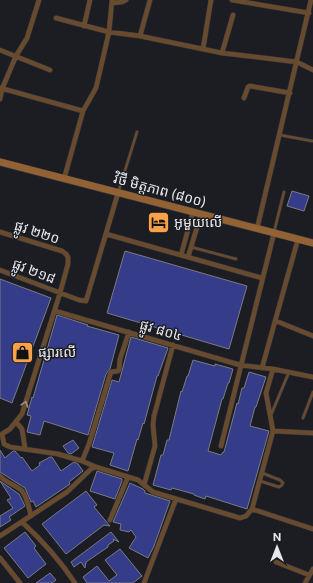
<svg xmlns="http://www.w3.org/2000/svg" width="313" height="583" viewBox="0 0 313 583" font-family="'Public Sans','Noto Sans Khmer',sans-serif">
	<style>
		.building { fill: #353c89; stroke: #797b81 }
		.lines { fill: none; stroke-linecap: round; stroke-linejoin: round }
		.service-casing { stroke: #37393e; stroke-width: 3.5 }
		.minor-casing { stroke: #37393e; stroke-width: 5.5 }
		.secondary-casing { stroke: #37393e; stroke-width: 8 }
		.service { stroke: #684a2f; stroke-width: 2.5 }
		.minor { stroke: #684a2f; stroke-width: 4.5 }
		.secondary { stroke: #926235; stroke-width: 7 }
		.oneway { stroke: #a19183 }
		.labels { text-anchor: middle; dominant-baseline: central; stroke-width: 3; stroke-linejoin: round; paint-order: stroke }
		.street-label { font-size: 14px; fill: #e6e7ea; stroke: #1b1d22 }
		.poi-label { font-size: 14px; fill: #e6e7ea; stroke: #1b1d22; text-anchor: start }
	</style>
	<rect width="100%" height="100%" fill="#1b1d22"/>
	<path class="building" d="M292,191L309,196L304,211L287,206Z
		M125,251L247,286L229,349L107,313Z
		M0,279L51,298L12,403L0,398Z
		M57,315L88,325L87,326L119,335L110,369L106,374L88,435L44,421L40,435L27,432L31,416L27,415L32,397L33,398Z
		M131,337L168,348L158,376H157L144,424L143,423L138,440L137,439L128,471L110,465L114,453L92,447L112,380L119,382Z
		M193,360L215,366V364L233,369L229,383H228L223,399H222L208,451L221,455L223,452H224L237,403L238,404L242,388H244L249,372L266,377L256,407H255L250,426L269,431L247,509L206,496L205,499L194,495V494L172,488L171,490L153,485L161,455H163L167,440H169L181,391L182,392L187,376H188Z
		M73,440L79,448L71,454L68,453L63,446Z
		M0,450L5,458L13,451H15L21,458L22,457L32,471L40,465L39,463L50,457H52L61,471L74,462L78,464L83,471L69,482L70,484L36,507L33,501L31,502L25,488L0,472Z
		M97,471L122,479V481L115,499L90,491Z
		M0,481L19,494L25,506L9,517L11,520L0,527V516L13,508L7,500L11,498Z
		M130,483L143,489L145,491V493L170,501L154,546L148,558L129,548L136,537L131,530L129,532L120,530L121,524L113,522Z
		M86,491L97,505L94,507L110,526L104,525L66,554L42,524Z
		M25,532L36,546L34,548L46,564L28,578L4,548Z
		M111,532L119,542L113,539L114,541L108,545V547L86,562L85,568L81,562L74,567L71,562Z
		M120,549L142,576L133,583H87L83,577L97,566L109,581L117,575L105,560Z
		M50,573L56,580L52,583H36Z"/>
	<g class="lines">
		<defs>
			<path id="service" d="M280,135L312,141
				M118,193L137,132
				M274,232L284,192
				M191,247L236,259
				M271,415L289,372
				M303,418L313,392
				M260,481L279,487L282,485L283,483L280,480L262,473"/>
			<path id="minor" d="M232,0L309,13
				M112,3L122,2L126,0
				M56,18L109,32L140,36L222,53L297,62L313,70
				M84,26L90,0
				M140,36L150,0
				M203,49L211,0
				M0,50L50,70
				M222,53L233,15
				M0,88L83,111
				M244,98L248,87L250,86L290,93
				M0,99L2,89L16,56L27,38L39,0
				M64,179L83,111L96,88L109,32L112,0
				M257,229L311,0
				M0,232L62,251L66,254L68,257V264L60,293L22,414L10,429L2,434
				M106,234L262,278
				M181,255L193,212
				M188,257L201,214
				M0,270L79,300L86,301L118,193
				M55,311L240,365L273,369L313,377
				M276,321L313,336
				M129,332L120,359L119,370L118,371L111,372L110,375L89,444L82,461L96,467L138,480L153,492L240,518L246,516L252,509L273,431L266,393L273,369
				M262,368L298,239
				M16,422L22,429L25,448
				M273,431L313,433
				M2,434L4,444L10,447L58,454L82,461
				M221,446L274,233
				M0,476C6,483 16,485 22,491C27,497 29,508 31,516
				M144,485L155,446L153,425L154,416L173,345
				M252,509L313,529
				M110,520L128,477
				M22,522C44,542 59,559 75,583
				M0,536L67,492L91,469L96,467
				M0,558L20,583
				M276,562L309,575
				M144,583L176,499
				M305,583L313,569"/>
			<path id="secondary" d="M0,162L313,243"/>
		</defs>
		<use href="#service" class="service-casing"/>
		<use href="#minor" class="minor-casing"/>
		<use href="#secondary" class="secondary-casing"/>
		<use href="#service" class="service"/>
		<use href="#minor" class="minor"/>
		<use href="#secondary" class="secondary"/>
	</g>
	<defs><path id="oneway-chevron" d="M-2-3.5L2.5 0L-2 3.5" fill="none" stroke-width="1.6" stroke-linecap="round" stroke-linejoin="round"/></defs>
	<use class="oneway" href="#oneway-chevron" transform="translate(25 404) rotate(-72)"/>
	<defs>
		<symbol id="hotel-square" viewBox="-11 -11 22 22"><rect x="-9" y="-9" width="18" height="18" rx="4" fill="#f8a14a" stroke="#1b1d22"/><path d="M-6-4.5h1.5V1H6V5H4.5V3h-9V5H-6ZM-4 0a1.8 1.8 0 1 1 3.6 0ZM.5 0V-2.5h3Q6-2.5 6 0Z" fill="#111"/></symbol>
		<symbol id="shop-square" viewBox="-11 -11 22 22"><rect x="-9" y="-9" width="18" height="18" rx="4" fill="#f8a14a" stroke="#1b1d22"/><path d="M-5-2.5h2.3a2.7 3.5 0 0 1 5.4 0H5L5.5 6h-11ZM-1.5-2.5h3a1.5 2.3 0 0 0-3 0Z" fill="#111"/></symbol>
	</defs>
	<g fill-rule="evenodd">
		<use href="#hotel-square" x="146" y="210" width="25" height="25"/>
		<use href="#shop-square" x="10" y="340" width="25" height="25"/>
	</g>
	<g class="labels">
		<g class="street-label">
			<text transform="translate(160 190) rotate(15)">វិថី មិត្តភាព (៨០០)</text>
			<text transform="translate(37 232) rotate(18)">ផ្លូវ ២២០</text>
			<text transform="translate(34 271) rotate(21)">ផ្លូវ ២១៨</text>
			<text transform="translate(161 330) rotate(16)">ផ្លូវ ៨០៤</text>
		</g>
		<g class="poi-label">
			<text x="174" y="222">អូមួយលេី</text>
			<text x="38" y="352">ផ្សារលើ</text>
		</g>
	</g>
	<g transform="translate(277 547)" stroke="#1b1d22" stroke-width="3" paint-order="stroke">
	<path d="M0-3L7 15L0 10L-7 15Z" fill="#e6e7ea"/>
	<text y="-6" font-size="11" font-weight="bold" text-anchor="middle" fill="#e6e7ea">N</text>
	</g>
</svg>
